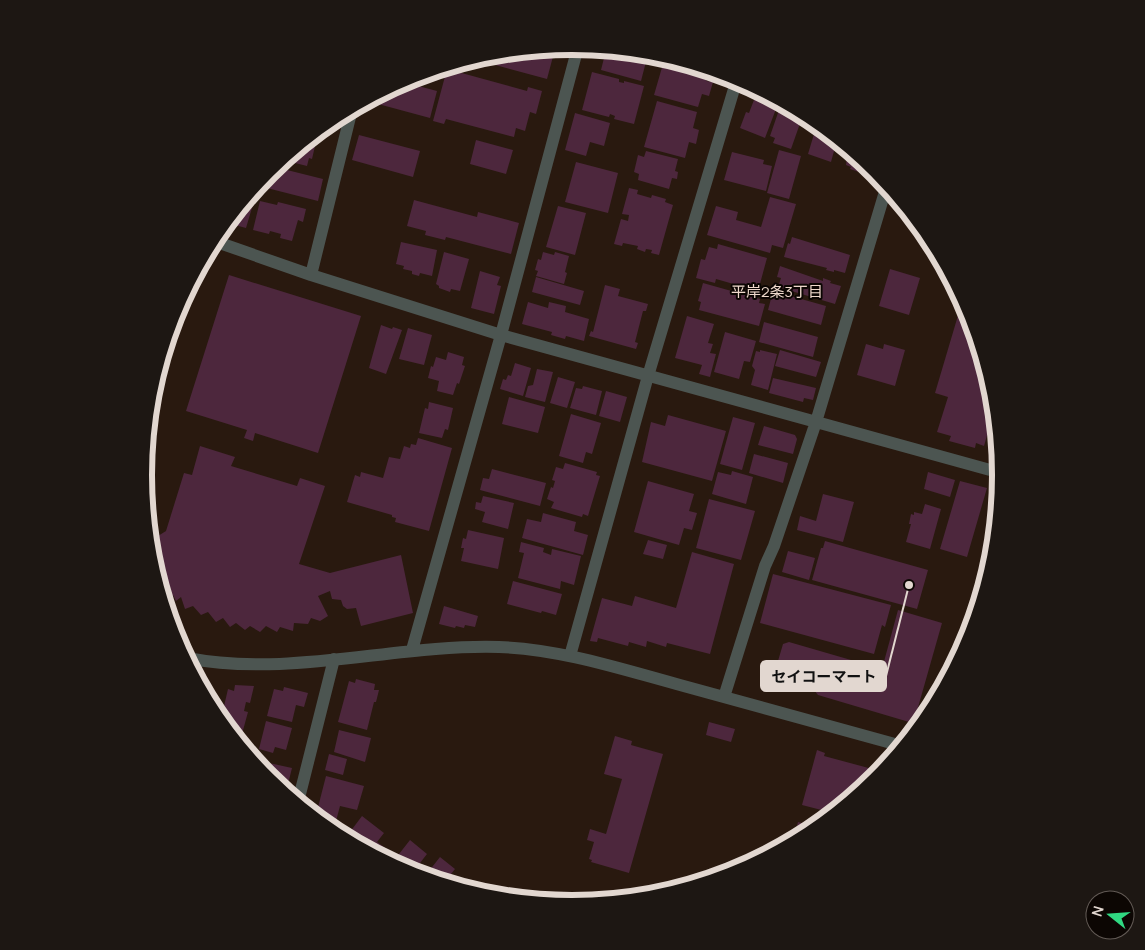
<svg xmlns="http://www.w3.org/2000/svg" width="1145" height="950" viewBox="0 0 1145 950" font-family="Manrope,'Noto Sans JP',sans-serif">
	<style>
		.building { fill: #4d273d }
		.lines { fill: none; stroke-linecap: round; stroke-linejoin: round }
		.street { stroke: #4c5551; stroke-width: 12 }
		.labels { text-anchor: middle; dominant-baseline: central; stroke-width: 4; stroke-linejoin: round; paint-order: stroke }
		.neighbourhood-label { font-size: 15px; fill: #eed8cb; stroke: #0c0603 }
		.rim { fill: none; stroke: #e2d7d0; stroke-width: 6 }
		.leader { fill: none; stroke: #e2d7d0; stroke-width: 2 }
		.callout-dot { fill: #e2d7d0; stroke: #0c0603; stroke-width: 2 }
		.callout { fill: #e2d7d0; stroke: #e2d7d0; stroke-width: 2 }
		.callout-label { font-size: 15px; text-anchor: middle; font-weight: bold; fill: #111 }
	</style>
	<rect width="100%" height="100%" fill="#29190f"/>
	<path class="building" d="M555,49L547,79L473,59L489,54Z
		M606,50L648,54L641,81L601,70Z
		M665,57L709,70L706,81L713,82L709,96L702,94L698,107L654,95Z
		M447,69L527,91L528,87L542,91L536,114L530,112L525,131L516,128L514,137L446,119L444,124L433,121Z
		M592,72L619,79V82L624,83V81L644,86L634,124L614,119L615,116L610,114L609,117L582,110Z
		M403,82L437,91L430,118L367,101Z
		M757,92L779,101L765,138L740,128L746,112L749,113Z
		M657,101L697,112L693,128L699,130L696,144L689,142L685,158L644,147Z
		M780,107L803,115L791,149L773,143L775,138L770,136Z
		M575,113L610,123L604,146L590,142L586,156L565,150Z
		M817,124L837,140L831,162L808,154Z
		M316,134L314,141L316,142L312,159L309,158L307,166L283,160Z
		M359,135L420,151L413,177L352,160Z
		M476,140L513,150L506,174L470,164Z
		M848,149L870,167L868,175L850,169L851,167L846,165Z
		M779,150L801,156L789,199L767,193Z
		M646,151L678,159L675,171L678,172L677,179L672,178L669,189L638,180L639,174L634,172L638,155L644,157Z
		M732,152L764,160L763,164L772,166L766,191L724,180Z
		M576,162L618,173L608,213L565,202Z
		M275,167L323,179L318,201L259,186L268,174L270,175L271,170Z
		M629,188L638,190L637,194L651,198L652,195L666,199L665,202L673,205L659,255L651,253L652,250L646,249L645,252L637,249L638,246L623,243L622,246L614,244L621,219L628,221L629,215L622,214Z
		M254,191V201L246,228L227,223Z
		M770,197L796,204L783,248L772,245L770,253L707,235L716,206L738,212L736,220L761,227Z
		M414,200L477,217L478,212L519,223L511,254L446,237L445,240L425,235L426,231L407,226Z
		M260,201L277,205L278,202L306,209L303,222L298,220L292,241L280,238L281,234L270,231L269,234L253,230Z
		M558,206L586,213L575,255L546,247Z
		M792,237L850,255L845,273L834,270V272L826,270L827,268L784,257L788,243L790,244Z
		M401,242L437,250L432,276L420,273L419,276L412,274V271L403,269L404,266L396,264Z
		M718,244L767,258L758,291L716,279L715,283L696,278L701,259L705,260L709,247L717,249Z
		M444,252L469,259L460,291L451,289L450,292L439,288V286L436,284Z
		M543,252L554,255L555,252L569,256L565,272L567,273L564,284L536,276L538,271L535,270L538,259L541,260Z
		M780,266L823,281V278L831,281L830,283L841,286L835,304L778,287L781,278L777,277Z
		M890,269L920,278L909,315L879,306Z
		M480,271L500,277L497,285L501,286L494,314L471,308Z
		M229,275L361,316L318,453L255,433L253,441L244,438L247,430L186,411Z
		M536,277L584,291L580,305L532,292Z
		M703,283L760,299L759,303L765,304L759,326L699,310L701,302L698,301Z
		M605,285L620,289L618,296L648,304L646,311H643L635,342L638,343L636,349L589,336L591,331L593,332Z
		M773,291L826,306L821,325L768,310Z
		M528,302L548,308L549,302L566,306L565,312L589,319L584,341L566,336L565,339L551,335L552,332L522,324Z
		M962,302L969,311L993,392L995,407L984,446L976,443L975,448L949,441L951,436L937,432L948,397L935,393Z
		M687,316L714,324L708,343L713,344L710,353L716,354L710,377L699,374L702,365L675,358Z
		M764,322L818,337L813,357L759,342Z
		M381,325L392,329L393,327L402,330L386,374L369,368Z
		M408,328L432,335L424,365L399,359Z
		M725,332L756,341L750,362L744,361L739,379L714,372Z
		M866,344L883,349L884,344L905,350L895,386L857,375Z
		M760,350L777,354L768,390L751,385L755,370L752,366L756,351L760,352Z
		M780,350L821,362L816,377L775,366Z
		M448,352L464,357L462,365L465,366L459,384L457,383L453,395L437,391L439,381L428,378L431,366L433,367L436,357L446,360Z
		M515,363L531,368L523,396L500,389L503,379L506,380L508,375L511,376Z
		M537,369L553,372L545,402L525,397L528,386L533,385Z
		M558,377L575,382L567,408L550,403Z
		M773,378L816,388L813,400L804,398L803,402L769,393Z
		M583,386L602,391L596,415L570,408L576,388L582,389Z
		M606,391L627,397L620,422L599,416Z
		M509,397L545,407L538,433L502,424Z
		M429,402L453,408L448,430L445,429L442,438L419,433L425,408L428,409Z
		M571,414L601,423L592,454L586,452L583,463L559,456Z
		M668,415L726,431L712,481L642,462L651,422L665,426Z
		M733,417L755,423L742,470L720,464Z
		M764,426L795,435L797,439L793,454L758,445Z
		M418,438L452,448L429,531L395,522L396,518L392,517V515L347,502L355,475L360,477L361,472L383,478L389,457L400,459L404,446L410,448L411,444L416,445Z
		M200,446L235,457L231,466L297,486L300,478L325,486L299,564L330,573L401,555L413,613L361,626L356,608L347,609L343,606L341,600L332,599L330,591L318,596L328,616L320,621L311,618L308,624L294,623L293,631L280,627L277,632L266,626L260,632L250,626L245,630L236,623L230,627L223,618L216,622L208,612L201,615L193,606L185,609L181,597L176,601L173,595L166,605L152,558L150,541L166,531L184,473L192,475Z
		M754,454L788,463L783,483L749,473Z
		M565,463L597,472L596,475L600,476L588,516L583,514L582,517L551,508L554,502L547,499L551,487L553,488L555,481L552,480L556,467L563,469Z
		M492,469L546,483L540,506L480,490L483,478L489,479Z
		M732,471L753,477L746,504L712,494L718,472L731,475Z
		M928,472L955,480L950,497L924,489Z
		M648,481L694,494L689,511L697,513L692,530L684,528L679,545L634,532Z
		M960,481L987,488L967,557L940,549Z
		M823,494L854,502L843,542L797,530L800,516L816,521Z
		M483,496L514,503L508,529L482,522L485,512L475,509L476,502L481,503Z
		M709,499L755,511L741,560L696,548Z
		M925,504L941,509L930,549L906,542L911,524H909L911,514L914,515V512L922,514Z
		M543,513L576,522L574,531L588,535L583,555L522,538L527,519L541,522Z
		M468,530L504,538L498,569L461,561L464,548H461L463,538L466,539Z
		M648,540L667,545L663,559L643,554Z
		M825,541L928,570L917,609L812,580L821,548H823Z
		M521,542L544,548L543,552L551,555L552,549L581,556L574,585L561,581L560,589L518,578L524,553L519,552Z
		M788,551L815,558L809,580L782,572Z
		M692,552L734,564L710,654L667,643L666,647L647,641L646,647L629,642L628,646L598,638L597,642L590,641L602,598L632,606L635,596L676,608Z
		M773,574L891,605L885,627L882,625L874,654L760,623Z
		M513,581L562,594L556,615L542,611L541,613L507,604Z
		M444,606L478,616L475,627L465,625L464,628L456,626L455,628L439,624Z
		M898,610L942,623L915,718L909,722L818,695L814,690L792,684L778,661L783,644L789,642L882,669Z
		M356,679L375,684L374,690H379L376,702H374L367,730L338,722L349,681L355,683Z
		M235,685L254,686L250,703L246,702L244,711L248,712L242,734L231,731L221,719L228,689L234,691Z
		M284,687L308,693L304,707L296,705L292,722L267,716L274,689L283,691Z
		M204,690L215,693L212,706Z
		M266,721L292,728L286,750L275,747L273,753L259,749Z
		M709,722L735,729L731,742L706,735Z
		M339,730L371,738L365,762L334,752Z
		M615,736L632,741L631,745L663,754L629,873L591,862L592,860L589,859L594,842L587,840L590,829L606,834L622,779L604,774Z
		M817,750L825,753L824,756L876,770L874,780L833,813L802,805Z
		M329,754L347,759L343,775L325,770Z
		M260,761L292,768L286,792L269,778L259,766Z
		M326,776L364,786L357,810L340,806L336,821L316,815Z
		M362,816L384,833L370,851L347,836Z
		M823,816L828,817L810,832L797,839L794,838L798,822L816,827L817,821L821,822Z
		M410,840L427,854L413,872L392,863Z
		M377,842L388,850L383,857L371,851Z
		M440,857L455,869L451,874L456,878L451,884L425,876Z
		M468,886L498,893V896L489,895L467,889Z"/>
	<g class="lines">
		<path class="street" d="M214,241L311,275L501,335L1001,473
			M311,275L352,109
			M412,650L501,335L578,47
			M570,656L648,376L737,79
			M187,658C291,678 395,644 499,647C560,649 621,669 680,685C754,705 828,725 902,746
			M724,697L765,566L774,546L816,422L887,185
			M298,802L334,659"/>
	</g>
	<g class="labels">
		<g class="neighbourhood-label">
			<text x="777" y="291">平岸2条3丁目</text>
		</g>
	</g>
	<path d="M0 0H1145V950H0ZM152 475a420 420 0 1 1 840 0a420 420 0 1 1-840 0Z" fill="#1d1713" fill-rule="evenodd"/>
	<path class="rim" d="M152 475a420 420 0 1 1 840 0a420 420 0 1 1-840 0Z"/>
	<path class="leader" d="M909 585L886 676"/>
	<circle class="callout-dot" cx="909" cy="585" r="5"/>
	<rect class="callout" x="761" y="661" width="125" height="30" rx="5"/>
	<g class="callout-label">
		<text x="824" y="682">セイコーマート</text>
	</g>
	<g transform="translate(1110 915) rotate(287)"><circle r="24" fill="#0c0603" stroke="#625a55"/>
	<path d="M0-4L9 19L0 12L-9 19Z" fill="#30d882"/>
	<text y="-8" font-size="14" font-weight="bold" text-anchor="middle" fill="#e2d7d0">N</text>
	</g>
</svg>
